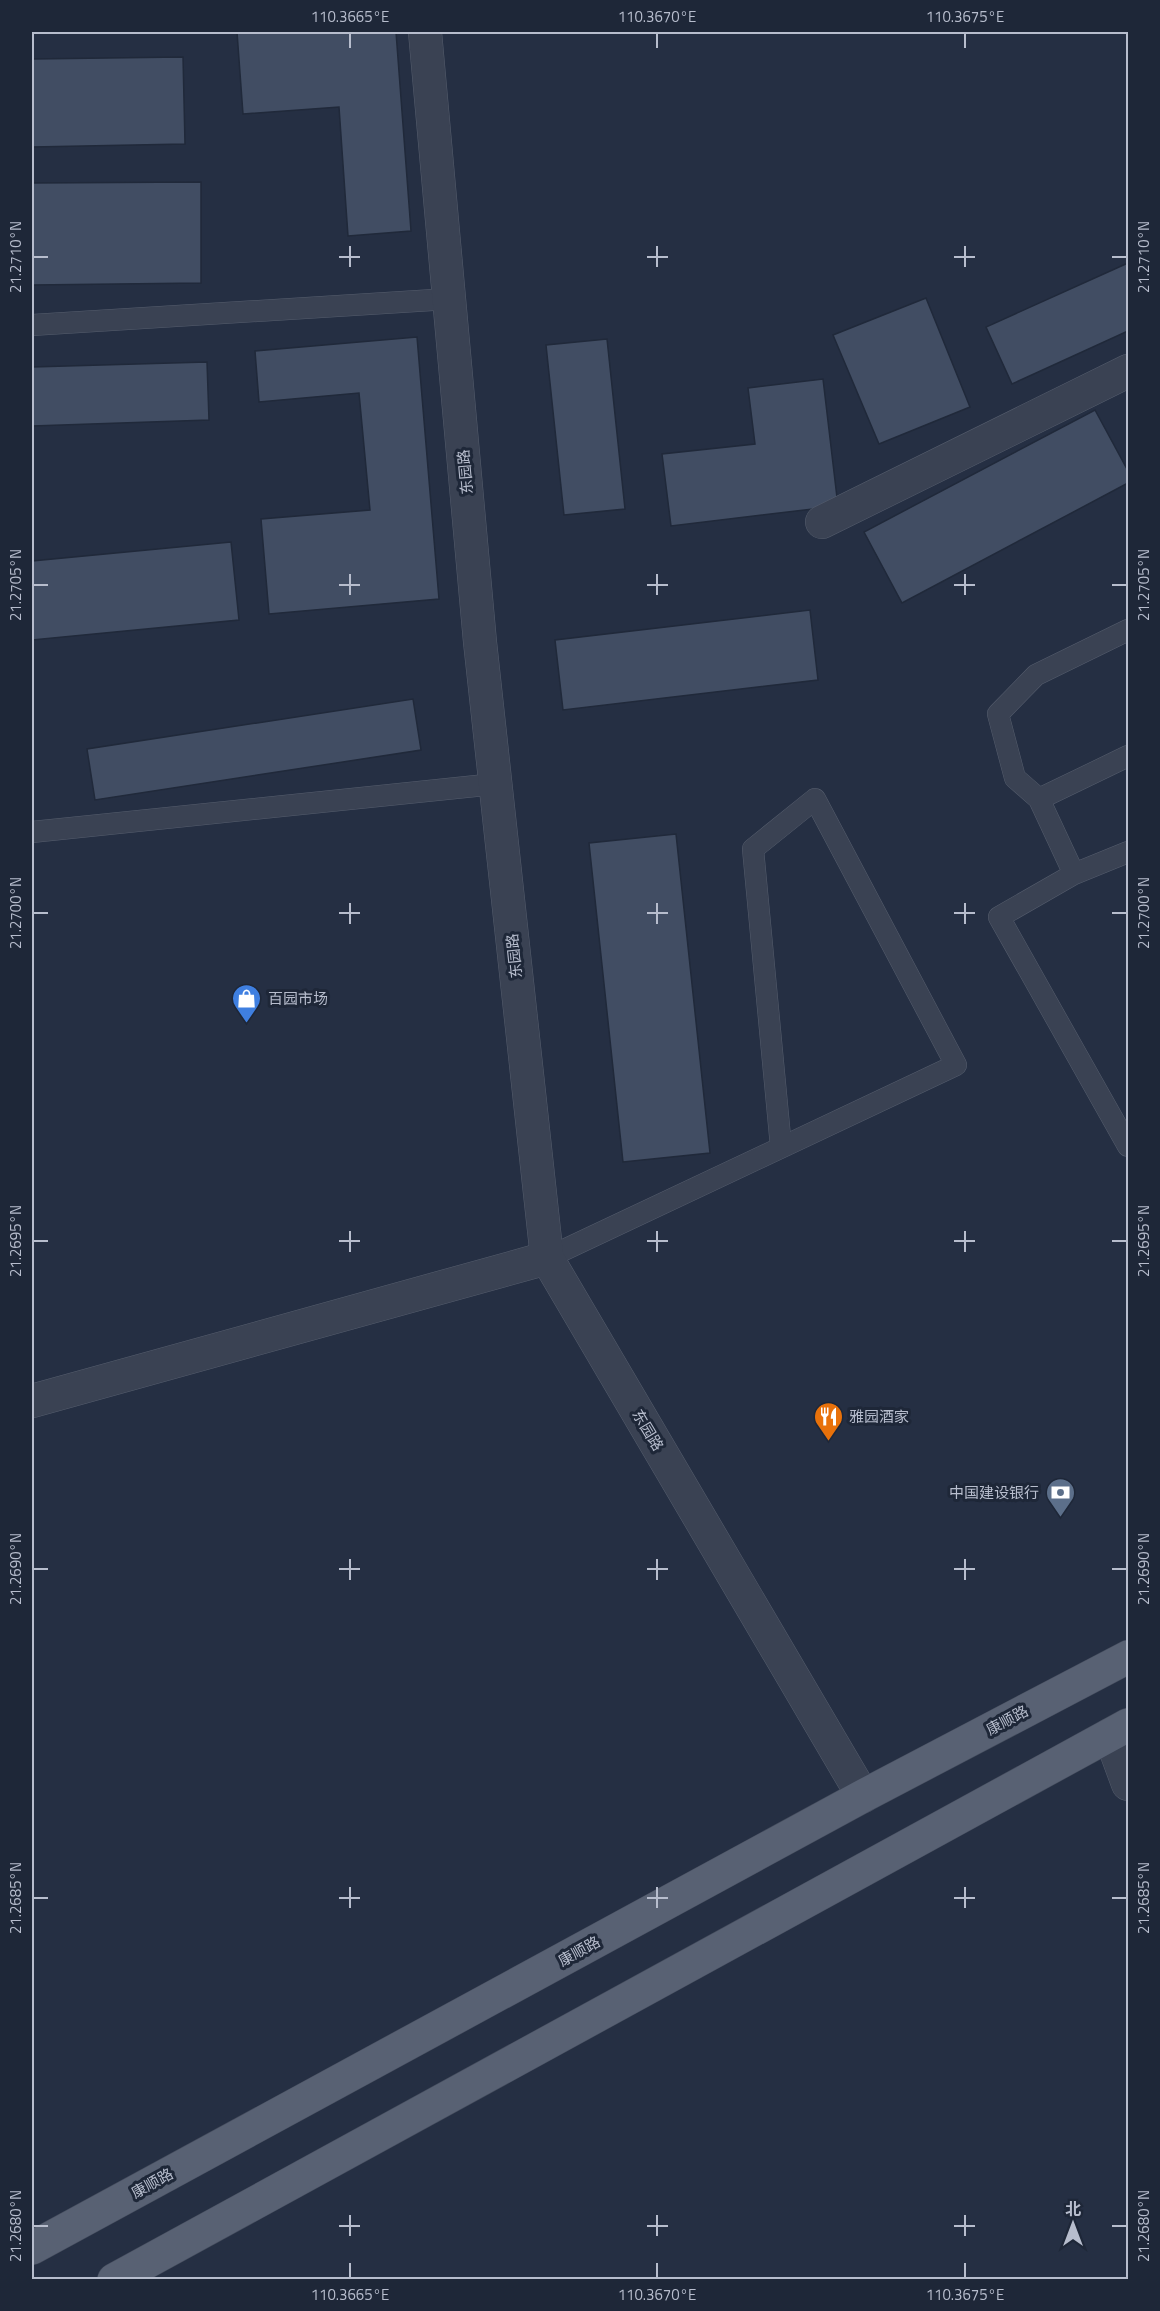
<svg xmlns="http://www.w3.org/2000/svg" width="1160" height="2311" viewBox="0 0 1160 2311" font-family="'Titillium Web','Noto Sans SC',sans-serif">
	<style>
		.building { fill: #414d63; stroke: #20293a; stroke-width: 1.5 }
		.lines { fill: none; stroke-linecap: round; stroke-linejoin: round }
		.service-casing { stroke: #555d6d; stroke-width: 22 }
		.minor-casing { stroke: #555d6d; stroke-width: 34 }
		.primary-casing { stroke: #434b5c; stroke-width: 34 }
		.service { stroke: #3a4253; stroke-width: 21 }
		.minor { stroke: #3a4253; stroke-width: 33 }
		.primary { stroke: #586173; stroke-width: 33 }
		.ticks { fill: none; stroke: #b7bdcd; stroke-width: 2 }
		.labels { text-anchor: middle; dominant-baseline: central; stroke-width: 6; stroke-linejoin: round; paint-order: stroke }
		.street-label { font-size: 15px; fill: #b7bdcd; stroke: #1e2738 }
		.poi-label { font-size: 15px; fill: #b7bdcd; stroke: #1e2738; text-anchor: start }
		.neatline { fill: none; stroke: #b7bdcd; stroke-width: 2 }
		.ticks-label { font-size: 15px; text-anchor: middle; fill: #b7bdcd }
	</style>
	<rect width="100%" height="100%" fill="#252f43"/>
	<path class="building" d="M237,32H396L411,231L348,236L339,107L243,114Z
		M183,57L185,144L32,147V59Z
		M201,182V283L32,285V183Z
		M1128,263V331L1012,384L986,327Z
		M926,298L970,407L879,444L833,335Z
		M417,337L439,599L269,614L261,519L370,510L359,393L259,402L255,351Z
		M607,339L625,509L564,515L546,345Z
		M207,362L209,420L32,426V367Z
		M823,379L838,506L671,526L662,454L755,444L748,388Z
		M1095,410L1128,471V483L902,603L864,532Z
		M231,542L239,620L32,640V561Z
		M810,610L818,680L563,710L555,640Z
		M413,699L421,750L95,800L87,749Z
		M676,834L710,1153L623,1162L589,843Z"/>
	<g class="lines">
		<defs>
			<path id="service" d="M32,325L449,299
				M1128,630L1036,675L998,714L1015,778L1039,799L1128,756
				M1039,799L1074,874L1128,852
				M32,832L495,784
				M1074,874L999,917L1128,1146
				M547,1258L956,1065L815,799L753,849L781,1147"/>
			<path id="minor" d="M425,32L480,642L547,1258L863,1796
				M822,522L1128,371
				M32,1401L547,1258
				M1110,1735L1128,1784"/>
			<path id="primary" d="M32,2248L863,1796L1128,1657
				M114,2280L1128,1725"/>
		</defs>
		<use href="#service" class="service-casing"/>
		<use href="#minor" class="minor-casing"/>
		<use href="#primary" class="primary-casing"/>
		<use href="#service" class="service"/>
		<use href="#minor" class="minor"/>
		<use href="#primary" class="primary"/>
	</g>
	<path class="ticks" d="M350,33V48M657,33V48M965,33V48M350,246V267M657,246V267M965,246V267M33,257H48M339,257H360M647,257H668M954,257H975M1112,257H1127M350,574V595M657,574V595M965,574V595M33,585H48M339,585H360M647,585H668M954,585H975M1112,585H1127M350,903V924M657,903V924M965,903V924M33,913H48M339,913H360M647,913H668M954,913H975M1112,913H1127M350,1231V1252M657,1231V1252M965,1231V1252M33,1241H48M339,1241H360M647,1241H668M954,1241H975M1112,1241H1127M350,1559V1580M657,1559V1580M965,1559V1580M33,1569H48M339,1569H360M647,1569H668M954,1569H975M1112,1569H1127M350,1887V1908M657,1887V1908M965,1887V1908M33,1898H48M339,1898H360M647,1898H668M954,1898H975M1112,1898H1127M350,2215V2236M657,2215V2236M965,2215V2236M33,2226H48M339,2226H360M647,2226H668M954,2226H975M1112,2226H1127M350,2263V2278M657,2263V2278M965,2263V2278"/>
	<defs>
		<symbol id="shop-pin" viewBox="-11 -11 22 30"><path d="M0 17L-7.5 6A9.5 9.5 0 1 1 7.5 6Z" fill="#3f7fe0" stroke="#1e2738"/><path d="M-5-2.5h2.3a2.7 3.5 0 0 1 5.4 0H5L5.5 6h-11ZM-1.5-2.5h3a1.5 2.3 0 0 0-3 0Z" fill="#fff"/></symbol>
		<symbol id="restaurant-pin" viewBox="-11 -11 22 30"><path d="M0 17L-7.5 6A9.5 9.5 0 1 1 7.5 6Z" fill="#e8710a" stroke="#1e2738"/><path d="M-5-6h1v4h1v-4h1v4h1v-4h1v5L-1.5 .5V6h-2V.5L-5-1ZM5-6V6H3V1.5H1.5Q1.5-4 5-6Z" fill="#fff"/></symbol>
		<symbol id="bank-pin" viewBox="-11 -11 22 30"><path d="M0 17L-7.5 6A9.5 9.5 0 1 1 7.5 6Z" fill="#5c6f8a" stroke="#1e2738"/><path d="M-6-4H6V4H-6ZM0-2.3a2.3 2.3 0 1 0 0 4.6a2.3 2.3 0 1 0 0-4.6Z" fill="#fff"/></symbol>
	</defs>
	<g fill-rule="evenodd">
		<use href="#shop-pin" x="230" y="982" width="33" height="45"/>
		<use href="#restaurant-pin" x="812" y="1400" width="33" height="45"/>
		<use href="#bank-pin" x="1044" y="1476" width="33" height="45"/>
	</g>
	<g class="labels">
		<g class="street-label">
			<text transform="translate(465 472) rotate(-95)">东园路</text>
			<text transform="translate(514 956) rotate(-96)">东园路</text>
			<text transform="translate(648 1430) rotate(59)">东园路</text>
			<text transform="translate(1007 1720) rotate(-28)">康顺路</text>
			<text transform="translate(579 1951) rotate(-29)">康顺路</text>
			<text transform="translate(152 2183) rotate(-29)">康顺路</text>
		</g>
		<g class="poi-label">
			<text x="268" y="998">百园市场</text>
			<text x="849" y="1416">雅园酒家</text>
			<text x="1039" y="1492" text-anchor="end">中国建设银行</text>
		</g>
	</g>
	<rect width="1160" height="2311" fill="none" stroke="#1e2738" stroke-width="66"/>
	<g transform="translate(1073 2224)" stroke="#1e2738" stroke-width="4.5" paint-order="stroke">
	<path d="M0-4.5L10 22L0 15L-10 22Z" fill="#b7bdcd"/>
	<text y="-9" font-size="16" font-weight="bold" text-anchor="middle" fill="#b7bdcd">北</text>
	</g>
	<rect x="33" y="33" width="1094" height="2245" class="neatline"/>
	<g class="ticks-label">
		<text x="350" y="22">110.3665°E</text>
		<text x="657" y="22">110.3670°E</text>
		<text x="965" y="22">110.3675°E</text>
		<text transform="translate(16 257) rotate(-90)" y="5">21.2710°N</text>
		<text transform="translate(1144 257) rotate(-90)" y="5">21.2710°N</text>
		<text transform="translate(16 585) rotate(-90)" y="5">21.2705°N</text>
		<text transform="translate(1144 585) rotate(-90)" y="5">21.2705°N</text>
		<text transform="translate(16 913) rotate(-90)" y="5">21.2700°N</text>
		<text transform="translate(1144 913) rotate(-90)" y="5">21.2700°N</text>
		<text transform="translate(16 1241) rotate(-90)" y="5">21.2695°N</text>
		<text transform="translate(1144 1241) rotate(-90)" y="5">21.2695°N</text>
		<text transform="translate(16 1569) rotate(-90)" y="5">21.2690°N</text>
		<text transform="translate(1144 1569) rotate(-90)" y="5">21.2690°N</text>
		<text transform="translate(16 1898) rotate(-90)" y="5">21.2685°N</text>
		<text transform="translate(1144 1898) rotate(-90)" y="5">21.2685°N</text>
		<text transform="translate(16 2226) rotate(-90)" y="5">21.2680°N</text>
		<text transform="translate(1144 2226) rotate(-90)" y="5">21.2680°N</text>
		<text x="350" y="2300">110.3665°E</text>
		<text x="657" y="2300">110.3670°E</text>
		<text x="965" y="2300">110.3675°E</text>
	</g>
</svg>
